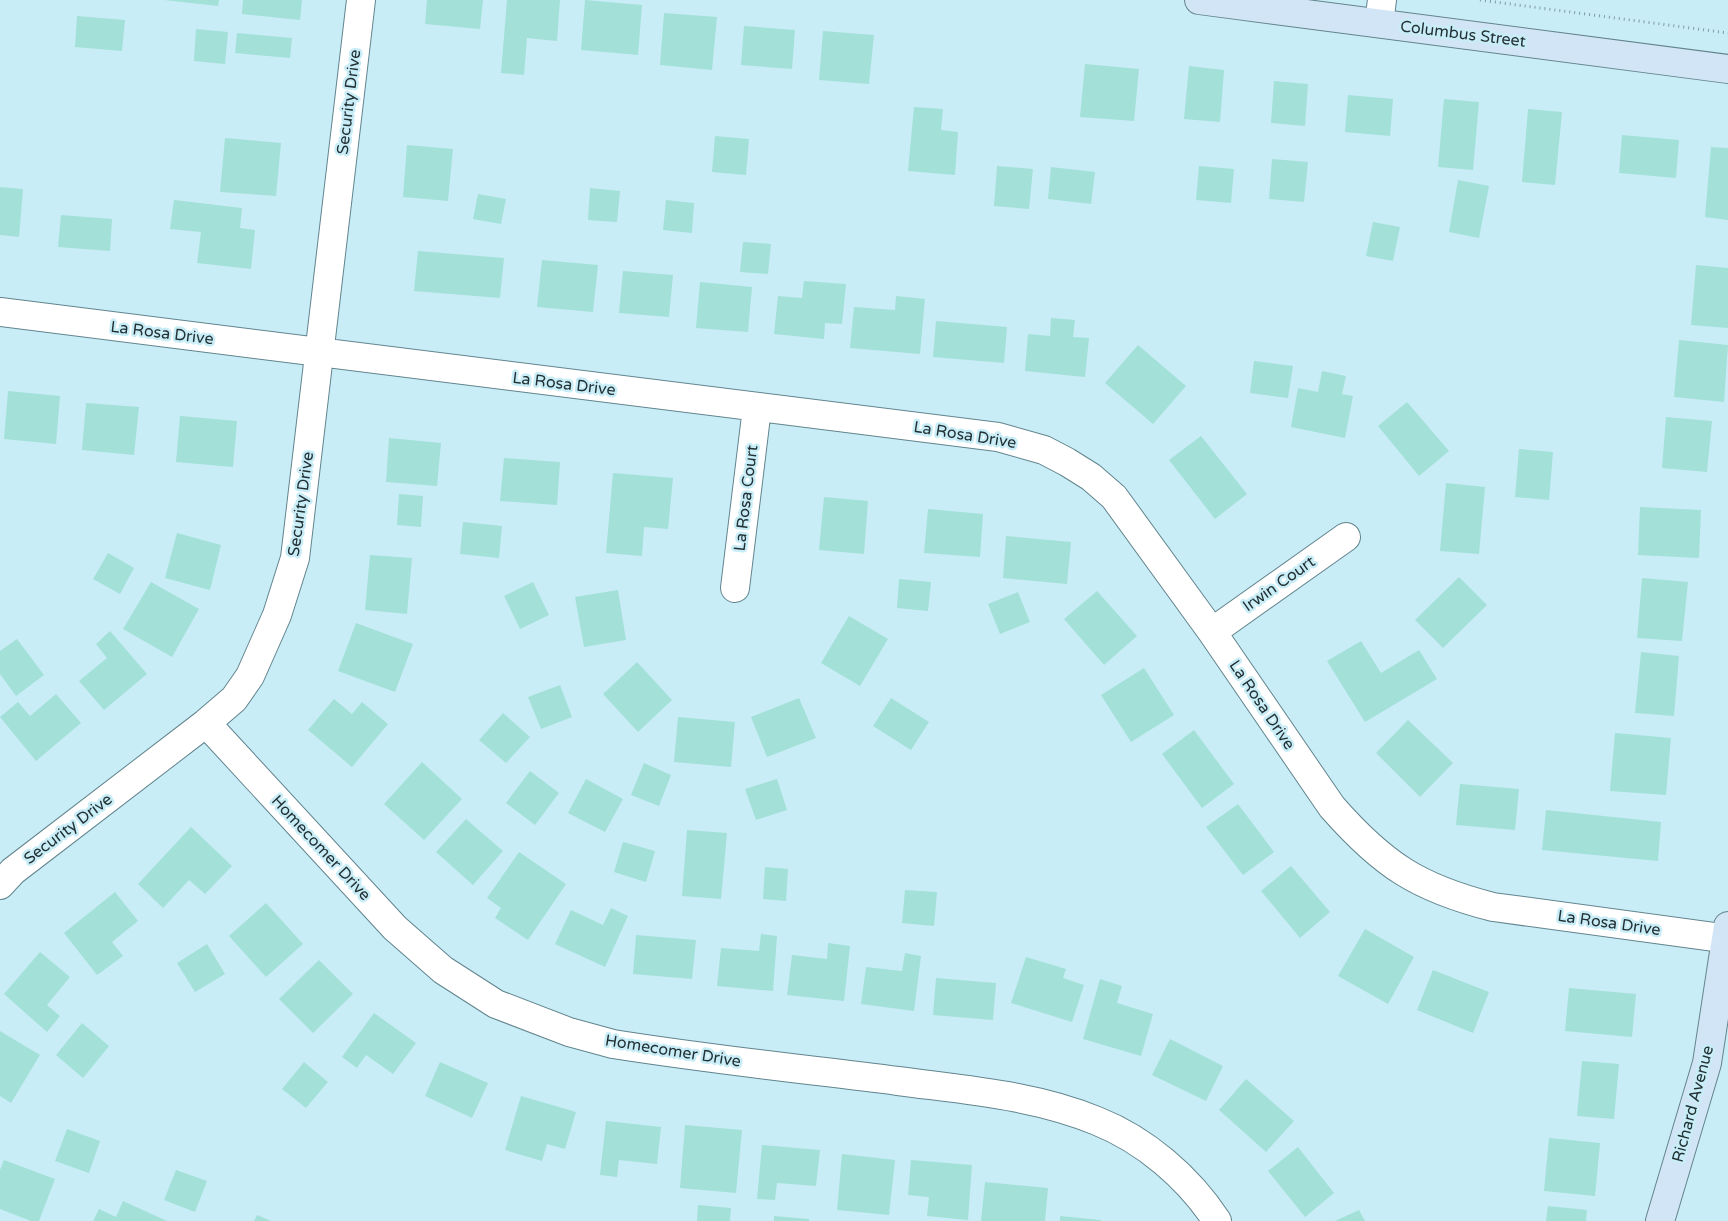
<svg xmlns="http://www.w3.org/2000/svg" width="1728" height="1221" viewBox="0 0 1728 1221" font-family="'Varela Round',sans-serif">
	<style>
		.building { fill: #a3e0d7 }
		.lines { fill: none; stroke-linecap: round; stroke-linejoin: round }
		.street-casing { stroke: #62848d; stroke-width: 30 }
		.secondary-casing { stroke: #62848d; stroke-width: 30 }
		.path { stroke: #809ba3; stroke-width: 3; stroke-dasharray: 1 4; stroke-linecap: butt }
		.street { stroke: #fff; stroke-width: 28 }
		.secondary { stroke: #d2e5f6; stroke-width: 28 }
		.labels { text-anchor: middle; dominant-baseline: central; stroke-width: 5; stroke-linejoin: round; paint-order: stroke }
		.street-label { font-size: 16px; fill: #223034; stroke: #c8edf7 }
	</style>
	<rect width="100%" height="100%" fill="#c8edf7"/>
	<path class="building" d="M164,0H219L218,6Z
		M243,0H302L300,20L242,14Z
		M427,0H483L480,29L425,24Z
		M507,0H560L557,41L527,38L524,75L501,73Z
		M585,0L642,5L638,55L581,50Z
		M664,13L717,17L712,70L660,65Z
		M77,16L125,20L122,51L75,47Z
		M744,26L795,30L792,69L741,65Z
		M196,29L228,32L225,64L194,61Z
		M823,31L874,35L869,84L819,80Z
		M237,33L292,38L290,58L235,53Z
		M1085,64L1139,69L1134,121L1080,117Z
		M1189,66L1224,70L1220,122L1184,119Z
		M1274,81L1308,84L1305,126L1271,123Z
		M1348,95L1393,99L1390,136L1345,132Z
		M1444,99L1479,102L1473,170L1438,167Z
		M914,107L943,109L941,130L958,132L955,175L908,171Z
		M1528,109L1562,112L1555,185L1522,182Z
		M1622,135L1679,140L1676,178L1619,173Z
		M715,136L749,139L746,175L712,172Z
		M225,138L281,143L276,196L220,192Z
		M407,145L453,149L448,201L403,197Z
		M1711,147L1728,148V220L1705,217Z
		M1272,159L1308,162L1304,202L1269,199Z
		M997,166L1033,169L1029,209L994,206Z
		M1199,166L1234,169L1231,203L1196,200Z
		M1051,167L1095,172L1091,204L1048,199Z
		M1458,180L1489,186L1479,238L1449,232Z
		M0,187L23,189L19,237L0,235Z
		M590,188L620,191L617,222L588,220Z
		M478,194L506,199L501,224L473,219Z
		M174,200L242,208L240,228L255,230L251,269L197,263L201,232L170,229Z
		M666,200L694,203L692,233L663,230Z
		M61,215L112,219L110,251L58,247Z
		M1373,222L1400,227L1393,261L1366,256Z
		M743,242L771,244L768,274L740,272Z
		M418,251L504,258L500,298L414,291Z
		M542,260L598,265L593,312L537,307Z
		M1696,265L1728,268V328L1691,325Z
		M623,271L673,275L669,317L619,313Z
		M804,281L846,284L842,324L825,323L824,339L774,334L778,296L802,298Z
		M700,282L752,287L748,332L696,328Z
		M896,296L925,299L920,354L850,348L854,307L895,310Z
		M1051,318L1075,320L1073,337L1089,338L1085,377L1025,371L1028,334L1050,336Z
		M936,321L1007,327L1004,363L933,357Z
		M1679,340L1728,345L1724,402L1674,397Z
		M1138,345L1186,386L1153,424L1105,383Z
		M1254,361L1293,366L1288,398L1250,393Z
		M1322,371L1346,376L1342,394L1353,396L1345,438L1291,427L1298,388L1318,392Z
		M8,391L60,396L56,444L4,439Z
		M1407,402L1449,451L1419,476L1378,426Z
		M86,403L139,407L134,455L82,450Z
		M180,416L237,421L233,467L176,462Z
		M1666,417L1712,421L1707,472L1662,468Z
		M1201,436L1247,494L1215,519L1169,460Z
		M389,438L441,443L437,486L386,482Z
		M1519,449L1553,452L1549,500L1515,497Z
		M504,458L560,462L557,505L500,501Z
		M613,473L673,478L668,529L644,527L642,556L606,553Z
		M1446,483L1485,487L1479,554L1440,551Z
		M399,494L423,496L421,527L397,525Z
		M824,497L868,501L864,554L819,550Z
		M1640,507L1701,510L1699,558L1638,555Z
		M928,509L983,514L980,557L924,553Z
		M463,522L502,526L499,558L460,554Z
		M177,533L221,545L210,590L165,578Z
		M1006,536L1071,542L1067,584L1003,578Z
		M108,553L134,568L120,594L93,579Z
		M370,555L412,558L407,614L365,610Z
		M1459,577L1487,605L1443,648L1415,620Z
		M1642,578L1688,582L1682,641L1637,638Z
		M899,579L931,582L928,611L897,608Z
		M151,582L199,609L172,657L123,629Z
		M533,582L549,615L520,629L504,596Z
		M618,590L626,640L584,647L575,597Z
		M1097,591L1137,636L1104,665L1064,619Z
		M1018,592L1030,622L1000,634L988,604Z
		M849,616L888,639L860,686L821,663Z
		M356,623L413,644L395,692L338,671Z
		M110,631L147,674L104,710L79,681L107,658L96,644Z
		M17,639L44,675L16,696L0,674V651Z
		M1361,641L1381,673L1419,650L1437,679L1365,722L1327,661Z
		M1641,652L1679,656L1674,716L1635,713Z
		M637,662L672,700L638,732L603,694Z
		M1144,668L1174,715L1131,742L1101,695Z
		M560,685L572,717L541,729L528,697Z
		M56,694L81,723L36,761L0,717L18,702L30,716Z
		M799,698L816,738L767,757L751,717Z
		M891,698L929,722L911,750L873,726Z
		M334,699L352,714L362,702L388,724L352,767L308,730Z
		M503,713L530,737L506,763L479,740Z
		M678,717L735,722L731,767L674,762Z
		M1408,720L1453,763L1420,797L1376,753Z
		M1194,730L1234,784L1202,808L1162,754Z
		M1615,733L1671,738L1666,795L1610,791Z
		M422,762L462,799L424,840L384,804Z
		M644,763L671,775L659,806L631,795Z
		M530,771L559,793L535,825L506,803Z
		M586,779L623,799L605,832L568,813Z
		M777,779L787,810L756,820L745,789Z
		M1460,784L1519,789L1515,830L1456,825Z
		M1238,804L1274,852L1243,875L1206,827Z
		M1546,810L1661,822L1658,861L1542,850Z
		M466,819L503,851L473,885L436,852Z
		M191,827L232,866L205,894L189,880L163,908L138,884Z
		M687,830L727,833L721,899L682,896Z
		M623,842L655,851L646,882L614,872Z
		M519,852L566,884L528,940L495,918L501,908L487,898Z
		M1291,866L1330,912L1300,938L1261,891Z
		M765,867L788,869L786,901L763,899Z
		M905,890L937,892L934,926L902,923Z
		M115,892L138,921L112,942L123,956L97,975L64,933Z
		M266,903L303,944L266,977L229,936Z
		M611,908L628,916L605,967L555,944L571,910L603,925Z
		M1365,929L1414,957L1388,1004L1338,976Z
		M761,934L777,936L773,991L717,986L721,948L759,951Z
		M636,935L696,940L692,979L633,974Z
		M828,943L850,946L844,1001L787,995L792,955L827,959Z
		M207,944L225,974L195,992L177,963Z
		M40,952L70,977L47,1005L60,1016L47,1032L4,994Z
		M905,953L921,956L914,1011L861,1004L866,967L902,971Z
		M1026,957L1066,969L1063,978L1084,985L1072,1022L1011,1003Z
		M319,960L353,994L313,1033L279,999Z
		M1433,970L1489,992L1473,1033L1417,1010Z
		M936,978L996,983L993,1020L933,1015Z
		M1100,979L1122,986L1117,1003L1153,1014L1141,1056L1083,1039Z
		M1569,988L1636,994L1632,1037L1565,1031Z
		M374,1013L416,1043L393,1074L366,1055L357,1068L342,1057Z
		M82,1023L109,1046L83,1078L56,1055Z
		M0,1031L40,1055L11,1103L0,1096Z
		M1170,1039L1223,1066L1206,1101L1152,1075Z
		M1582,1061L1619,1064L1614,1119L1577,1116Z
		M304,1062L328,1082L306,1108L282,1089Z
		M440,1062L488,1083L472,1118L425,1096Z
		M1246,1079L1294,1121L1266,1152L1219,1110Z
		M521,1096L576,1112L565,1149L547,1144L542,1161L505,1150Z
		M606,1121L661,1127L657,1164L619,1160L617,1177L600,1175Z
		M685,1125L742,1130L736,1193L680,1188Z
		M67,1129L100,1141L89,1173L55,1161Z
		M1549,1138L1600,1143L1595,1196L1544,1191Z
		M762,1145L820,1150L816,1186L777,1183L775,1200L757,1199Z
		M1298,1147L1334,1193L1305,1217L1268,1171Z
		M842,1154L895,1160L889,1215L837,1210Z
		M4,1160L55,1179L39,1221H31L0,1209V1170Z
		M911,1160L972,1165L968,1220L927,1216L929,1197L908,1195Z
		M176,1170L207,1181L195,1212L164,1200Z
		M985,1182L1048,1188L1045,1221H981Z
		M123,1201L167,1221H93L99,1209L116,1217Z
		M698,1205L731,1208L730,1221H697Z
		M1548,1206L1587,1210L1586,1221H1546Z
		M1359,1210L1365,1221H1335Z
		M257,1215L271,1221H254Z
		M774,1216L809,1219V1221H774Z
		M1060,1216L1101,1220V1221H1060Z"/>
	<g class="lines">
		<defs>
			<path id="street" d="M1379,23L1382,0
				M0,312L998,437L1044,450L1067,462L1091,477L1114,497L1212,632L1332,807C1383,865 1418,888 1493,907L1728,939
				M735,588L757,408
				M1212,632L1346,537
				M206,723L395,928L443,970L496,1004L569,1032L613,1044C707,1059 803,1069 898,1081C965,1090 1034,1095 1097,1121C1145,1140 1189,1178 1217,1221
				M0,885L13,871L206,723L234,699L250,676L277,615L295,558L361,0"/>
			<path id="secondary" d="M1199,0L1728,69
				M1660,1221L1707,1063L1728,926"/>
		</defs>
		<use href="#street" class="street-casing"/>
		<use href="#secondary" class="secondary-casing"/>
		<path class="path" d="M1480,0L1728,33"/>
		<use href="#street" class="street"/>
		<use href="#secondary" class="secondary"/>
	</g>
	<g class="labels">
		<g class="street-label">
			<text transform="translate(1463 34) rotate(7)">Columbus Street</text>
			<text transform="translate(349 102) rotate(-83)">Security Drive</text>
			<text transform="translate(162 333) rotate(7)">La Rosa Drive</text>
			<text transform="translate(564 384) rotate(7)">La Rosa Drive</text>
			<text transform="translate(965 435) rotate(9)">La Rosa Drive</text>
			<text transform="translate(746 498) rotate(-83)">La Rosa Court</text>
			<text transform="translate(301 504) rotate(-82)">Security Drive</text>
			<text transform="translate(1279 584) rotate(-35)">Irwin Court</text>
			<text transform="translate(1262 705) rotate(56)">La Rosa Drive</text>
			<text transform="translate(68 829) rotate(-37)">Security Drive</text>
			<text transform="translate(321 848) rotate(47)">Homecomer Drive</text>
			<text transform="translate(1609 923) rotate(8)">La Rosa Drive</text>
			<text transform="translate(673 1051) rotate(9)">Homecomer Drive</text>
			<text transform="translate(1693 1104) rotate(-75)">Richard Avenue</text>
		</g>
	</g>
</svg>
